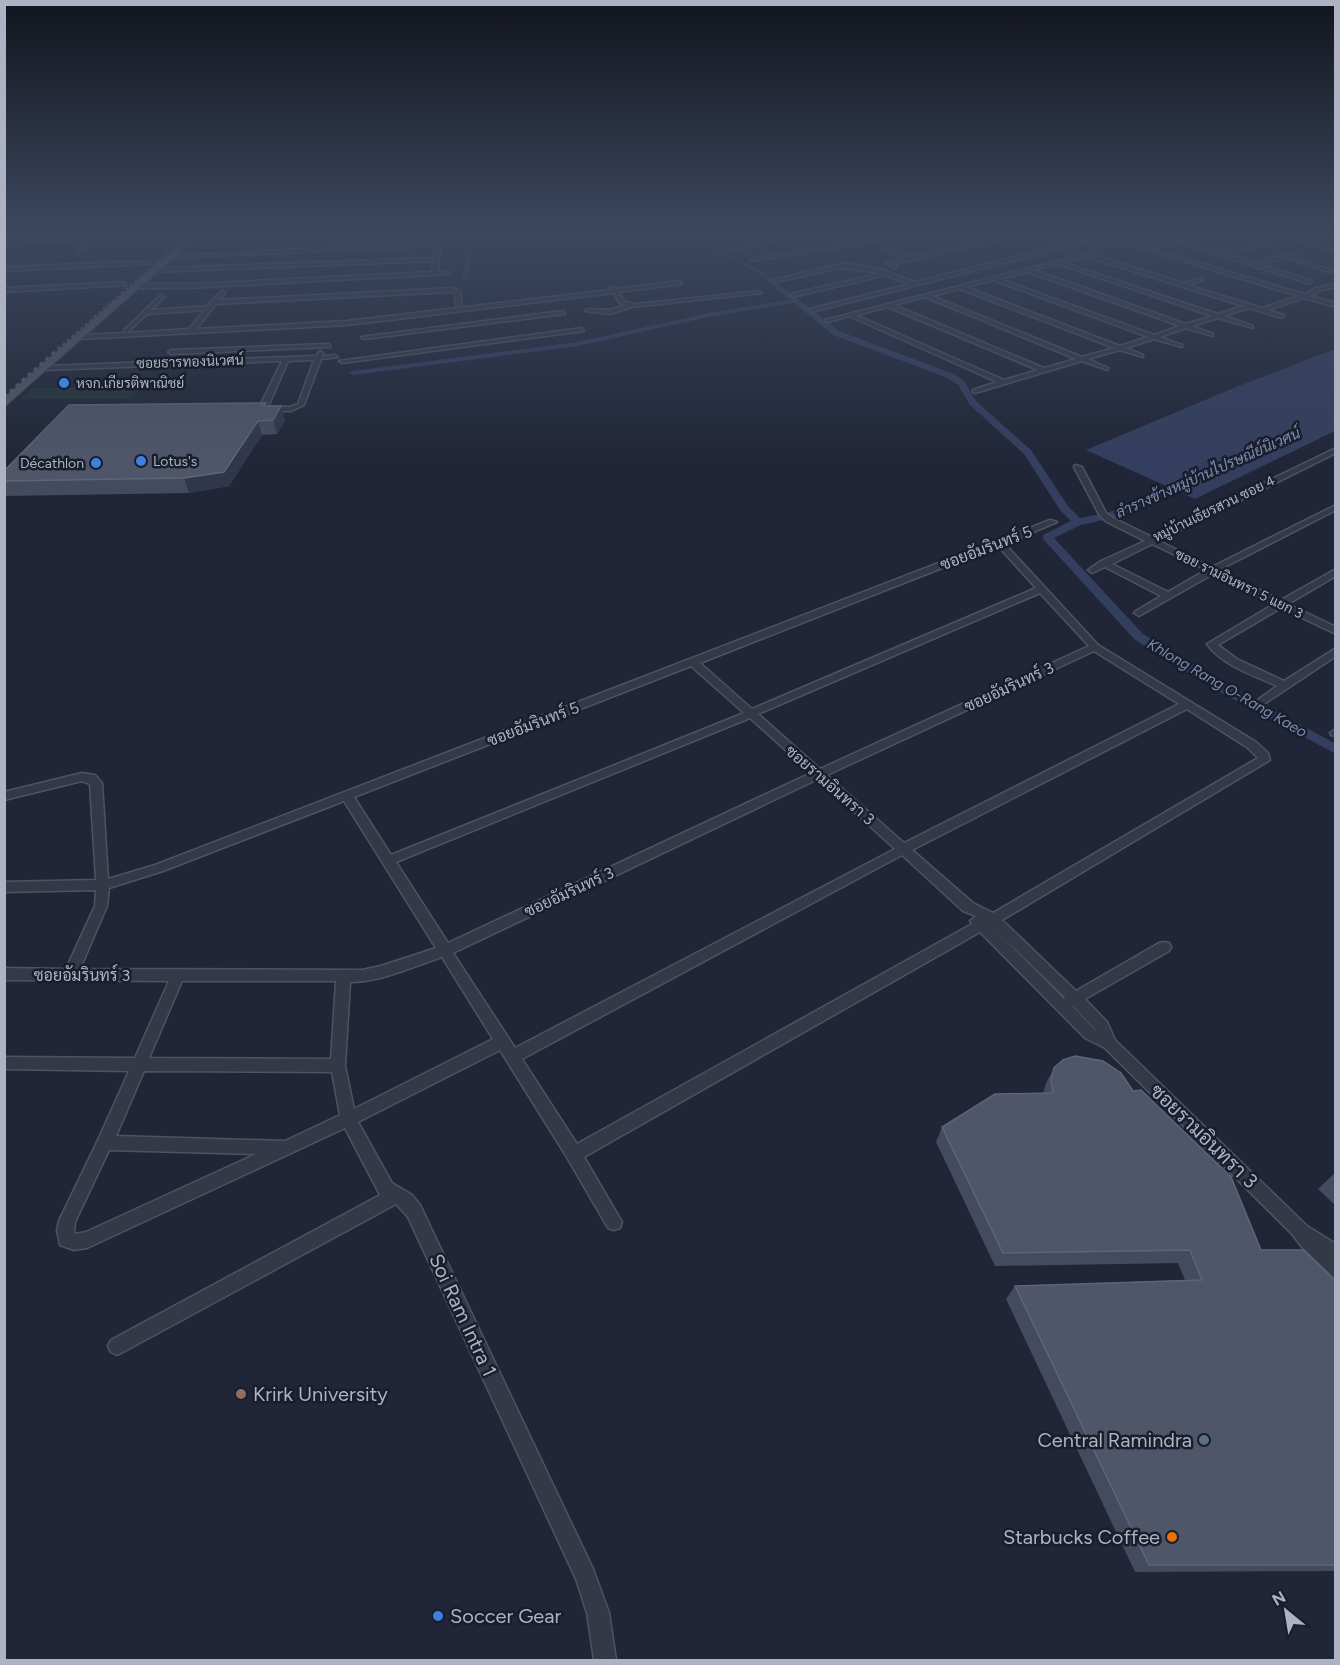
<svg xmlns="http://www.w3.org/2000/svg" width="1340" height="1665" viewBox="0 0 1340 1665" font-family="Figtree,Sarabun,sans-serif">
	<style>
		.green { fill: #223238 }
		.water { fill: #343e5e }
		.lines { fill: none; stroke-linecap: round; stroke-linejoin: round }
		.canal { fill: #343e5e; fill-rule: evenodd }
		.street-casing { stroke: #4e5362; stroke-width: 3 }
		.secondary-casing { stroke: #4e5362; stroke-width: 4 }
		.primary-casing { stroke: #3d4251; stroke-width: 2 }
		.street { fill: #343948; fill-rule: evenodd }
		.secondary { fill: #42475b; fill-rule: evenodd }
		.primary { fill: #525768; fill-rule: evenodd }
		.rail-far1 { stroke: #565c6f; stroke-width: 2; stroke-dasharray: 3 3; stroke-linecap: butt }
		.rail { stroke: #565c6f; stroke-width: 3; stroke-dasharray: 4 4; stroke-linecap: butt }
		.wall { fill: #444b5f }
		.shaded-wall { fill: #31374a }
		.building { fill: #4f566a; stroke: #5e6578; stroke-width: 1.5 }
		.shop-dot { fill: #3f7fe0; stroke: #191e2c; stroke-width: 2 }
		.education-dot { fill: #8d6e63; stroke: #191e2c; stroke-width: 2 }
		.service-dot { fill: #5c6f8a; stroke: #191e2c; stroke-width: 2 }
		.food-dot { fill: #e8710a; stroke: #191e2c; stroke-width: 2 }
		.labels { text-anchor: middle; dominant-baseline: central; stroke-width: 5; stroke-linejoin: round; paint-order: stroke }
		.far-street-label { font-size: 14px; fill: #aeb3c4; stroke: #191e2c }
		.far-poi-label { font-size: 14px; fill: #aeb3c4; stroke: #191e2c; text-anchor: start }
		.far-water-label { font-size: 15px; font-style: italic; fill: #7e8bb1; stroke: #191e2c }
		.street-label { font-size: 16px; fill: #aeb3c4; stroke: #191e2c }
		.near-street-label { font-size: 20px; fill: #aeb3c4; stroke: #191e2c }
		.near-poi-label { font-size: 20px; fill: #aeb3c4; stroke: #191e2c; text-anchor: start }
	</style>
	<rect width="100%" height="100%" fill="#202637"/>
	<path class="green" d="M142,386L133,399H20L33,388Z"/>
	<path class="water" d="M1335,349V431L1195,499L1086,450L1236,387Z"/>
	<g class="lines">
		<path class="canal" d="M682,230H689L722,252L761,270L839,331L954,374L964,381L976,401L1031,450L1068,506L1080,518L1110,512L1187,479H1193V483L1117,517L1081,525L1054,538L1143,634L1226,684L1336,744V754L1216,690L1135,640L1043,539V535L1071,521L1060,510L1024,454L970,405L958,385L948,378L833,335L794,303L713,316L578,346L353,375L349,373L353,371L578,342L713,312L790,300L757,272L718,254Z
			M469,234L474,237L468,278L465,280L462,278L468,238L192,249L189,247Z"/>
		<defs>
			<path id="street" d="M715,230H720L733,240L728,241Z
				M763,230C771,230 778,236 786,236C800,236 812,229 825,230L729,251L726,249L778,237Z
				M855,230H861L867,233L863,234Z
				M944,230H951L936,234L934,233Z
				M1069,230H1076L1056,236L1050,240L1045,239L1052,234Z
				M1157,230H1163L1169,233L1132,243L1304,294L1312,291V289L1336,283V287L1317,291V293L1310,296L1336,303V307L1304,298L1268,310L1284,315L1282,318L1249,308L1224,316L1253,326V328L1218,318L1192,326L1213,334V336L1186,328L1160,337L1182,345V347L1154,339L1126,348L1143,355V357L1120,350L1088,359L1108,368V370L1082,361L975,393L973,392V390L997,382L849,316L828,322L825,320L1086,254L1097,240L1100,242L1091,254L1183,283L1203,278V280L1188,285L1262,308L1298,296L1124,243L1162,233ZM1088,257L1243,306L1218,314L1064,263ZM1058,264L1212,316L1186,324L1034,270ZM1028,272L1180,326L1154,335L1000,279ZM993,280L1148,337L1120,346L966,287ZM960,289L1114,348L1082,357L932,296ZM925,297L1076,359L1044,368L894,305ZM888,307L1038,370L1004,380L856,315Z
				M1266,230H1272L1336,250V253Z
				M1324,230L1336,231V234L1324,231Z
				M927,231L929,233L753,261L750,259Z
				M182,232L184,234L96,239L78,253L76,250L89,239L4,244V240Z
				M1008,235L1010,238L893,264L898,267L895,269L885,263L904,258L886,250L888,247L910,257Z
				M1085,239L1087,242L812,312L810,309L909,284L886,275L793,297L791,294L881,273L839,268L776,282L773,280L844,263L883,270L915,282Z
				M1182,241L1219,251L1271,241L1273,244L1225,253L1253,262L1293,253L1296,255L1292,257L1334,271L1329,272L1286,258L1259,264L1312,281L1310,284L1182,243Z
				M433,242L440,247L438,272L448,271L450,274L190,288H139L136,286L139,284H190L432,272L433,261L156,272L153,270L156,268L434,258V247L432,246L172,258L169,256Z
				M148,261L150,264L4,271V267Z
				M680,281L682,284L618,292L625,302L637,304L759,291L762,293L632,307L609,314L585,311L588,309L609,310L626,305L621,304L613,293L347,325L80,339L77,337L80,335L126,333L124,330L162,294L164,297L151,310L208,306L211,301L222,291L225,293L219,300L452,288L460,291L462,306L457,307L454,292H452L216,304L196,329L347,321L610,290L609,288L612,286L616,289ZM205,310L189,329L127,333L147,314Z
				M124,282L126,285L4,292V288Z
				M563,311L565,314L364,339L361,337Z
				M582,328L584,331L342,363L339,361Z
				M328,344L330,345V347L171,354L168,352L171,350Z
				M320,351L323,353L322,356L335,355L338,357L321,359L304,405L291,411H266L260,406L282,361L45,370L42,368L45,366L316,356ZM314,360L298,404L290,407H268L288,361Z
				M1336,448V453L1159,541L1212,567L1336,505V510L1219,570L1281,600L1336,569V576L1288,604L1336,627V634L1281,608L1218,645L1237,659L1284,681L1336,648V656L1264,704L1260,705L1255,702L1277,686C1253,675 1223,666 1207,644L1274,604L1213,574L1139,616L1134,613L1136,611L1161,596L1105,567L1092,573L1088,570L1101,561L1145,541L1107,522L1100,516L1074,467L1075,465L1082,467L1106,513L1113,518L1152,537ZM1152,544L1206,570L1168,592L1112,564Z
				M1050,520L1057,522L1005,544L1098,645L1256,742L1268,753L1270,760L1002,920L1076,991L1159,943L1164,942L1169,943L1171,947L1169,951L1085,999L1107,1022L1115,1040L1307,1226L1336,1244V1286L1330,1284L1292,1234L1105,1048L1085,1038L980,932L584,1157L622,1222L620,1228L614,1230L608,1228L568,1159L500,1050L358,1122L392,1183L412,1195L420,1205L593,1569L609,1613L616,1660H594L587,1613L576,1579L408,1217L396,1204L123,1352L117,1355L111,1352L108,1346L111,1340L380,1195L345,1128L87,1248L74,1250L60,1245L57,1230L59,1221L99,1138L129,1071L4,1069V1057L135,1058L169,981L4,980V968L66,969L95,906L96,890L4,892V882L96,880L90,784L82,781L4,800V792L82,773L95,775L102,783L108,879L155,865ZM998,546L1036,588L752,709L700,663ZM1040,593L1089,646L820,769L758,714ZM1094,651L1179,704L904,843L827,775ZM691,666L744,713L391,855L354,797ZM1187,709L1248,748L1258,758L993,913L973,903L912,850ZM750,718L811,773L448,943L396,862ZM818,779L895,849L515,1048L453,953ZM344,801L436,948L381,966L362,970L80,969L107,906L109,888L163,871ZM902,855L963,911L976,916L970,921L972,924L577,1144L522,1059ZM991,926L1065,997L1064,999ZM442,957L493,1039L354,1109L345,1066L350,982C381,982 412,967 442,957ZM182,981H336L331,1059L149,1058ZM1072,1006H1073L1097,1031L1095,1030ZM144,1071L332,1072L340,1115L285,1141L116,1136ZM109,1150L256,1154L86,1232L74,1234L75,1222Z
				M1336,729V736L1331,735L1330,733Z"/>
			<path id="secondary" d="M912,230L1158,243L1236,230H1250L1158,247L915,232Z"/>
			<path id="primary" d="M196,230H205L4,407V398Z"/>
		</defs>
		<use href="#street" class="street-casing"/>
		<use href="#secondary" class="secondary-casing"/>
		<use href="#primary" class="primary-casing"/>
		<use href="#street" class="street"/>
		<use href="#secondary" class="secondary"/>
		<use href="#primary" class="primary"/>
		<path class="rail-far1" d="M58,349L193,230"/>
		<path class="rail" d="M4,397L60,347"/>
	</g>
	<path class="wall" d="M267,406L285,420L277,434L262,435L229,486L189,493L4,496V471Z
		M1054,1068L1133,1091L1261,1250L1335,1280V1571L1135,1572L1006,1299L1015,1286L1185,1280L1178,1263L995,1266L936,1142L942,1127L1043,1093L1046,1083Z
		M1335,1173V1205L1318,1189Z"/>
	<path class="shaded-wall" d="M281,406L285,420L277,434L273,420Z
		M258,421L262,435L229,486L189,493L184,478Z"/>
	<path class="building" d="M266,403L263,406H281L273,420L258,421L224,472L184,478L4,481V471L69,405Z
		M1075,1056L1103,1061L1121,1073L1133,1091L1141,1090L1231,1177L1261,1250H1304L1335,1280V1565H1149L1015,1286L1202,1280L1190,1250L1003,1253L942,1127L995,1094L1053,1093L1051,1080L1054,1068L1063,1060Z"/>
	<linearGradient id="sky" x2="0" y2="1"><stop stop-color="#12151e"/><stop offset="0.5" stop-color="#3c475e"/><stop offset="1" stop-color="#3c475e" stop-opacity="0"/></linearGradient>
	<rect width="1340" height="463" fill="url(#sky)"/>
	<g class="shop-dot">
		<circle cx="64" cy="383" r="6"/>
		<circle cx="141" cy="461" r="6"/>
		<circle cx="96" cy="463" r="6"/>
		<circle cx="438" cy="1616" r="6"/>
	</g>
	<circle class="education-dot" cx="241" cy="1394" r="6"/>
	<circle class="service-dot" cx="1204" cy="1440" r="6"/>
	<circle class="food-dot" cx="1172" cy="1537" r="6"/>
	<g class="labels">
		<g class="far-street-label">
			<text transform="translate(190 362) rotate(-2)">ซอยธารทองนิเวศน์</text>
			<text transform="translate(1214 509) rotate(-26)">หมู่บ้านเธียรสวน ซอย 4</text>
			<text transform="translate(1239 584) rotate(26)">ซอย รามอินทรา 5 แยก 3</text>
		</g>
		<g class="far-poi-label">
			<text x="76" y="383">หจก.เกียรติพาณิชย์</text>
			<text x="153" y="461">Lotus's</text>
			<text x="84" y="463" text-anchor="end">Décathlon</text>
		</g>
		<g class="far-water-label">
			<text transform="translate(1208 473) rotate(-24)">ลำรางข้างหมู่บ้านไปรษณีย์นิเวศน์</text>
			<text transform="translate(1227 688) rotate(30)">Khlong Rang O-Rang Kaeo</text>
		</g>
		<g class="street-label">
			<text transform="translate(986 548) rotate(-21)">ซอยอัมรินทร์ 5</text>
			<text transform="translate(1009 687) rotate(-25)">ซอยอัมรินทร์ 3</text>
			<text transform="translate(533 724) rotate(-21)">ซอยอัมรินทร์ 5</text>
			<text transform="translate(830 785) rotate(41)">ซอยรามอินทรา 3</text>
			<text transform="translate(569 892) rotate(-25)">ซอยอัมรินทร์ 3</text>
			<text x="82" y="975">ซอยอัมรินทร์ 3</text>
		</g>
		<g class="near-street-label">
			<text transform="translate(1204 1136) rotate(44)">ซอยรามอินทรา 3</text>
			<text transform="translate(463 1315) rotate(65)">Soi Ram Intra 1</text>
		</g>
		<g class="near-poi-label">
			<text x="253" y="1394">Krirk University</text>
			<text x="1192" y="1440" text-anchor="end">Central Ramindra</text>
			<text x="1160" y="1537" text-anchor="end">Starbucks Coffee</text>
			<text x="450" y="1616">Soccer Gear</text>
		</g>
	</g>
	<rect width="1340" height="1665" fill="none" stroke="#aeb3c4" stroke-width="12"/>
	<g transform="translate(1286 1611) rotate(330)" stroke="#191e2c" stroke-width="4.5" paint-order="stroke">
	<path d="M0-4.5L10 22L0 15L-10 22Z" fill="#aeb3c4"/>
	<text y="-9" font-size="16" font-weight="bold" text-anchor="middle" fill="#aeb3c4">N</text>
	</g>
</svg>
